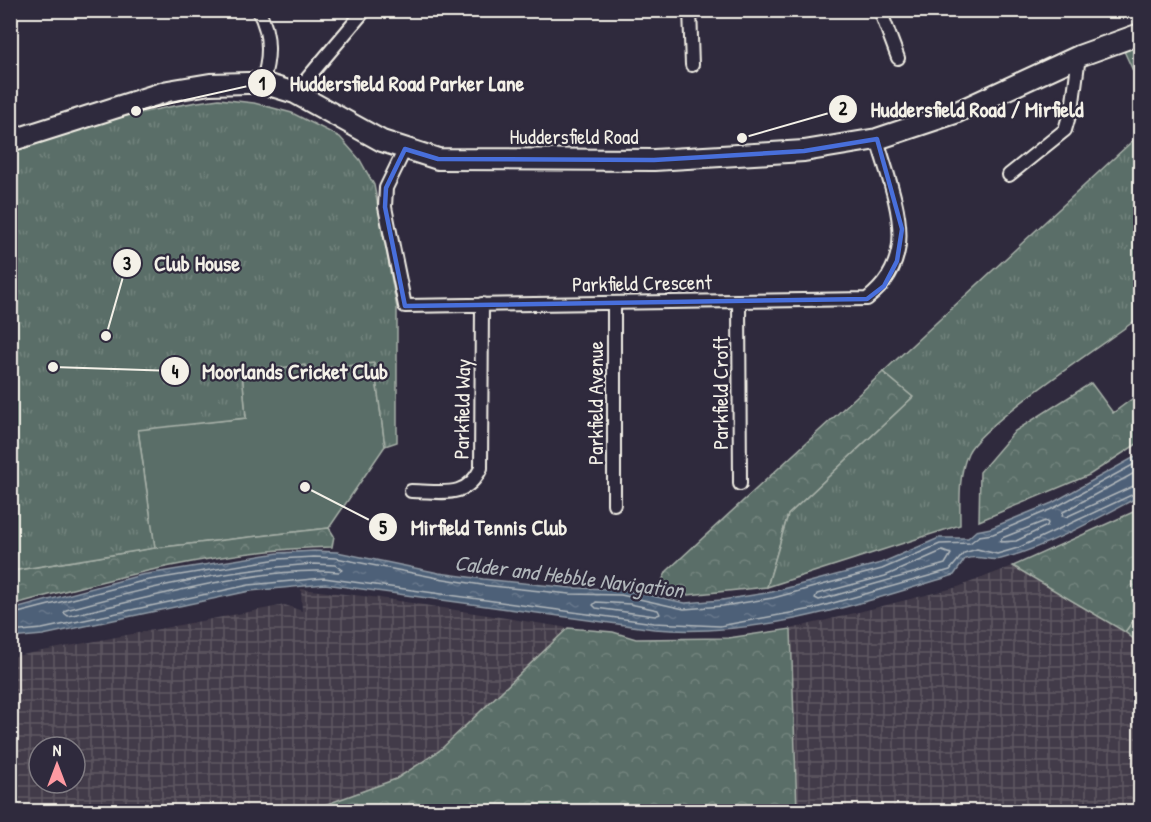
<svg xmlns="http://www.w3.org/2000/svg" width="1151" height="822" viewBox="0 0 1151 822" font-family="'Patrick Hand',sans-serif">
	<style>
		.industrial { fill: url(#industrial-grid); fill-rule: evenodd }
		.green { fill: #5a6e67; stroke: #a7b0a8; stroke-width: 1.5 }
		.forest { fill: url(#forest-crowns); stroke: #a7b0a8; stroke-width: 1.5 }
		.park { fill: url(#park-tufts); stroke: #a7b0a8; stroke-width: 1.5 }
		.water { fill: url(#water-ripples); stroke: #909aa5; stroke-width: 1.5 }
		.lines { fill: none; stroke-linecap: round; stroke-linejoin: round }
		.shore { stroke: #b1b7bb; stroke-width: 1.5 }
		.minor-casing { stroke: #f4f1e8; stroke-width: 16 }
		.trunk-casing { stroke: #f4f1e8; stroke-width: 24 }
		.minor { stroke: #2f2a3d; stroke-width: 12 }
		.trunk { stroke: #2f2a3d; stroke-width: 20 }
		.marked { fill: none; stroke: #486fdb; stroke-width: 4.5; stroke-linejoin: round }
		.labels { text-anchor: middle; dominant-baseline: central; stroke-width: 4.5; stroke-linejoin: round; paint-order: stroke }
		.street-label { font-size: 21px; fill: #f4f1e8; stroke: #2f2a3d }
		.water-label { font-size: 22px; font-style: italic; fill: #b1b7bb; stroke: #2f2a3d }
		.leader { fill: none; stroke: #f4f1e8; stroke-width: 2 }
		.callout-dot { fill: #f4f1e8; stroke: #2f2a3d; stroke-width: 2 }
		.mark-label { font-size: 18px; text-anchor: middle; font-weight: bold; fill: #111 }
		.callout-label { font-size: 22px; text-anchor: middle; font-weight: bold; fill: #f4f1e8; stroke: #2f2a3d; stroke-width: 4.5; stroke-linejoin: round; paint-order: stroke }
	</style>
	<defs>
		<pattern id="industrial-grid" width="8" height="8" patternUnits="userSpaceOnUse" patternTransform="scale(1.5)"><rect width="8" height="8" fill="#433b48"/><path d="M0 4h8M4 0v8" fill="none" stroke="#5f5862"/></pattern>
		<pattern id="forest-crowns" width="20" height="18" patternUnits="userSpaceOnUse" patternTransform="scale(1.5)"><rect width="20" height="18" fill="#5a6e67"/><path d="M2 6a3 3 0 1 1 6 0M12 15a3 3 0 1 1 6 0" fill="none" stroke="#72837d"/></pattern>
		<pattern id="park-tufts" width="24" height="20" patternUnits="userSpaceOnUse" patternTransform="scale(1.5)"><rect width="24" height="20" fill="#5a6e67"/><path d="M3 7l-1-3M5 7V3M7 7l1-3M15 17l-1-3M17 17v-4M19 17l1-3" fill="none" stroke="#72837d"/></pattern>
		<pattern id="water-ripples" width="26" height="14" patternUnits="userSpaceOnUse" patternTransform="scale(1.5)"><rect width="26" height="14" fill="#4d6078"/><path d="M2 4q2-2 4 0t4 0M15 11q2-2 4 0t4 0" fill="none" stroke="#67778b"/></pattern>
	</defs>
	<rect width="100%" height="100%" fill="#2f2a3d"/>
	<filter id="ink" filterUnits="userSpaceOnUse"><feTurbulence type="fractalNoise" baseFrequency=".0167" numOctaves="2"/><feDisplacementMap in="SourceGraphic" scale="12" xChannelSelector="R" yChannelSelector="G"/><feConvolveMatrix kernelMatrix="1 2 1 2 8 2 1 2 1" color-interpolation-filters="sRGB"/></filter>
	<g filter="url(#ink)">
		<path class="industrial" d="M1013,566L1125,632L1140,644V811H797L791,629L958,587Z
			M301,589L380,598L568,628L439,751L396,779L308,811L11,812V657L285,605L302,611ZM39,747H75V783H39Z"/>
		<path class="green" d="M374,363L385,446L329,528L155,548L138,429L246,418L242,372L305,365L306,370Z
			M1140,611V644L1125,632Z"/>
		<path class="forest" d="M883,372L913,397L788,515L767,587L688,595L657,590L667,571Z
			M1091,383L1113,413L1140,393V442L1089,475L979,521L980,472L1015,431Z
			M1140,509V611L1125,632L1013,566Z
			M329,528L334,536L332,547C222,549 116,577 11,605V571L155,548Z
			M568,628L613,632L636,639L728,638L791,629L797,811H308L396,779L439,751Z"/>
		<path class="park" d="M1140,46V86L1124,51Z
			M219,99L254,103L292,113L340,137L360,160L374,185L397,308V442L385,446L374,363L306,370L305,365L242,372L246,418L138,430L155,548L11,571V148C79,127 148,108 219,99Z
			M1140,134V317C1108,341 981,424 968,453C958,476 960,501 960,525L767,587L788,515L913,397L883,372Z"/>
		<path class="water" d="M1140,454V496C1100,517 1045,548 1001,559C988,562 981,554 965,559L954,575C856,605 757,638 654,629L325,584L250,591L43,635L11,638V610L141,575L278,553L314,551L337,552L439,573L483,579L571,588L621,589L685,603L722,600L772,592L881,563L939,538H968L976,531L991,528L1052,503Z"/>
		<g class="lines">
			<path class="shore" d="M1140,470L1063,512L1062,516L1066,517L1140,483
				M1045,521L1048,523L1047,526L1016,541L1000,542L1002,538Z
				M942,551L951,554L945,564L819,600L815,598L817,594L885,576Z
				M314,564L335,565L342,570L339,572C259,565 148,599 68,616L64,613L66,610C147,587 230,569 314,564Z
				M596,602L630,604L658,610L660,614L655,616L596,608L593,605Z
				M10,615L143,581L278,559L314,557L336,558L438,578L482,585L570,594L621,595L684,609L723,606L773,598L882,569L940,544L970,543L979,536L993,534L1054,508L1140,461
				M10,632L42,629L249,585L324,578L654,623L720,626L812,609L950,570L964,553L977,549L997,554L1018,548L1140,491"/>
			<defs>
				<path id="minor" d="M258,10C271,33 270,59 262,83
					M690,10L692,65
					M880,10L898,58
					M295,93L365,10
					M405,149L386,188L385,207L405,306L867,299C923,256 893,196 877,139
					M1009,175L1065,130L1073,102L1079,56
					M739,301L740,484
					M411,491C441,491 466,500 481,468L482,304
					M614,504V303"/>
				<path id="trunk" d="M10,141L168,91L210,84L247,83H262L295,93L382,141L438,159L654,160L804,151L877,139L955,113L1079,56L1140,34"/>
			</defs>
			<use href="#minor" class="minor-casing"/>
			<use href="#trunk" class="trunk-casing"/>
			<use href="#minor" class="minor"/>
			<use href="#trunk" class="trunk"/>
		</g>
	</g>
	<path class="marked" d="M877,139L902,229L897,261L884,286L867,299L405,306L385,207L386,188L405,149L438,159L654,160L804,151Z"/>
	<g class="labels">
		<g class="street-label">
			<text x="574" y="136">Huddersfield Road</text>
			<text transform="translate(642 283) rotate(-1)">Parkfield Crescent</text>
			<text transform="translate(720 393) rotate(-90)">Parkfield Croft</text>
			<text transform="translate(595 403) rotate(-90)">Parkfield Avenue</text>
			<text transform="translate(462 409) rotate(-89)">Parkfield Way</text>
		</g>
		<g class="water-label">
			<text transform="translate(569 576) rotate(7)">Calder and Hebble Navigation</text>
		</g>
	</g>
	<path class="leader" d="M136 111L262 83M742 138L843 109M106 336L127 263M53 367L175 371M305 487L383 527"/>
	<g class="callout-dot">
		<circle cx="136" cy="111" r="6"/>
		<circle cx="742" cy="138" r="6"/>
		<circle cx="106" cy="336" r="6"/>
		<circle cx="53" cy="367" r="6"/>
		<circle cx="305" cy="487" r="6"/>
		<circle cx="262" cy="83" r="15"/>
		<circle cx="843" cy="109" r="15"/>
		<circle cx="127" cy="263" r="15"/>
		<circle cx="175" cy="371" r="15"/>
		<circle cx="383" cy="527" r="15"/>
	</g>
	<g class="mark-label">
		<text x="262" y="90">1</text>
		<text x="843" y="115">2</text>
		<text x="127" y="270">3</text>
		<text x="175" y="378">4</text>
		<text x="383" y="534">5</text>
	</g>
	<g class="callout-label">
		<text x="407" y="91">Huddersfield Road Parker Lane</text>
		<text x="977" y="117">Huddersfield Road / Mirfield</text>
		<text x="197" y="271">Club House</text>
		<text x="295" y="379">Moorlands Cricket Club</text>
		<text x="489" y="535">Mirfield Tennis Club</text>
	</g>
	<rect width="1151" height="822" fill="none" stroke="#2f2a3d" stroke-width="36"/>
	<rect x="18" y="18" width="1115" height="786" fill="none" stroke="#f4f1e8" stroke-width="2" filter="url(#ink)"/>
	<g transform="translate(57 765)"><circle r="28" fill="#2f2a3d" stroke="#7e7a81" stroke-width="1.5"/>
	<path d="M0-4.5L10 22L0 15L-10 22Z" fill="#ff9aa2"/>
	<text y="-9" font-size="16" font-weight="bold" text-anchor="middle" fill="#f4f1e8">N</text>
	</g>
</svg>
